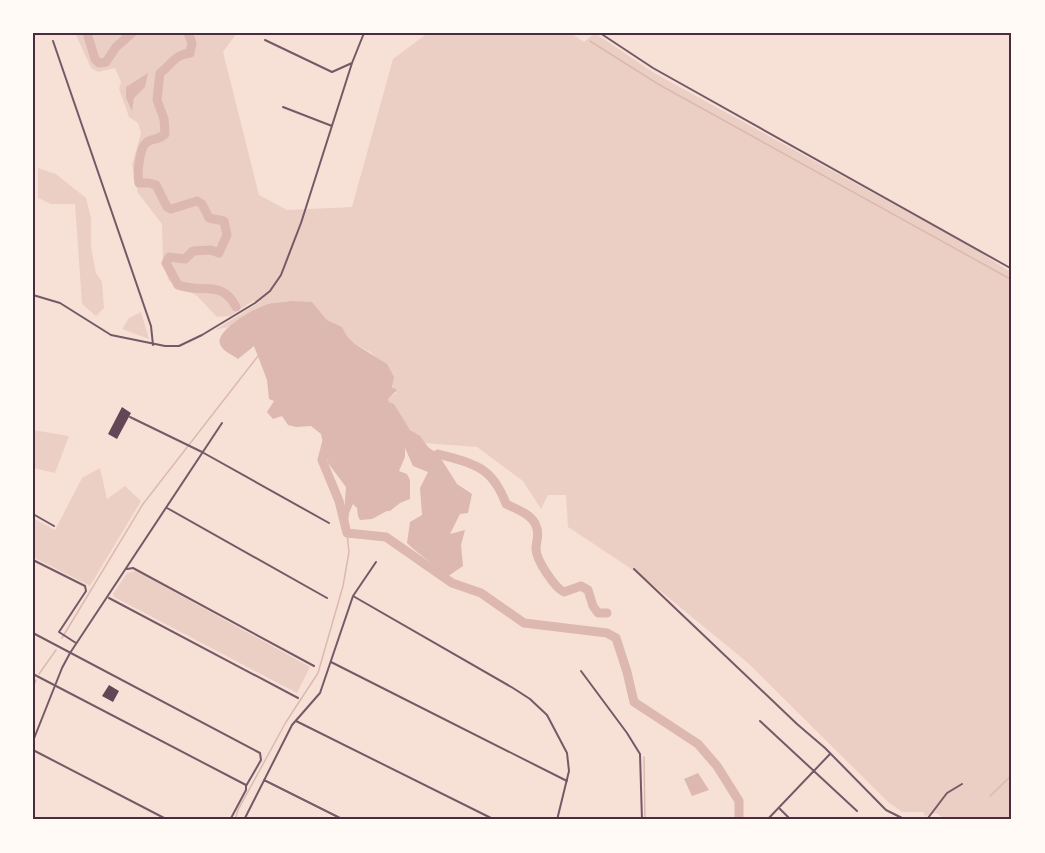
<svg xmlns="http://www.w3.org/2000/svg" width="1045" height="853" viewBox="0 0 1045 853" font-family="Inter,sans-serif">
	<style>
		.green { fill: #ebcfc5 }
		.water { fill: #dcb8b0 }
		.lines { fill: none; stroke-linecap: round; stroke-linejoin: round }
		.stream { stroke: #dcb8b0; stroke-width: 1.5 }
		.river { stroke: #dcb8b0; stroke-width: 9 }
		.building { fill: #644757 }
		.minor { stroke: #755966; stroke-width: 2 }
		.tertiary { stroke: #755966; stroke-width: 2 }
		.neatline { fill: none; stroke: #4a2c40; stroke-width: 2 }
	</style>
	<rect width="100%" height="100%" fill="#f7e1d7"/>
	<path class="green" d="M75,33H237L223,52L259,195L287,210L352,207L393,59L428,33H571L584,42L595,33L654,73L973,248L1012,273V820H946L936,813L925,816L923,812H902L888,802L748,663L642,576L568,527L566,495H548L541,509L523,481L477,447L424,443C420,436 413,434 409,429C402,420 395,409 387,399L396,393L381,361L370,352L355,344L347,336L342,327L327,320L312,302L248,315L228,327L215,330L261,301H253L230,316L217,317L197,296L169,281L163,264L162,224L138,193L132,165L141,133L138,123L129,117L119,89L121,82L115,68L98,72L91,68Z
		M38,168L56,174L86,198L91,218V247L96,273L102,282L104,308L96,316L82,304L75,204H51L38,198Z
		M141,312L149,339L122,329L129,318Z
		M33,430L69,436L55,473L33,468Z
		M100,468L107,499L125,486L141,501L90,586L33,557V518L55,530L82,478Z
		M136,571L310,667L297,693L114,597L113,594L127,573Z"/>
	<path class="water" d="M148,73L145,87L134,98L132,111L126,98V87Z
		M291,301L312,302L327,320L342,327L347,336L355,344L387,364L394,377L392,387L397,390L388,399L389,402L394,404L410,430L420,436L428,447L438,454L457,484L472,494L468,513L460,514L450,534L465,530L461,545L463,566L447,577C435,564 420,556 407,543L410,522L422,515L420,488L428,472L413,466L405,448V457L399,471L407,474L410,480V499L400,503L390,511H387L372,519L360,520L358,516L357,508L353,504L349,513L347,533L344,513L346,487L328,463L321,434L311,426L296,427L288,425L282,416L273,419L267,412L274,401L269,399L267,380L254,346L238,359C232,354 223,352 220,344C215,331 252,310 263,306C271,302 282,303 291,301Z
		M698,773L709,790L692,796L684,779Z"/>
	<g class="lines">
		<path class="stream" d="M590,41L658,84L1012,280
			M62,638L143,504L258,356
			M39,674L56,650
			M33,687L36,680
			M644,757L645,820
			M990,796L1012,775
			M235,820L238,810L286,722L318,673L343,586L349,552L347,533"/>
		<path class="river" d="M87,33L95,59L99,63L106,62L116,47L132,33
			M188,33L192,43L190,53C172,56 172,65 160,73L157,100L164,119L165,134C159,140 153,138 147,142C139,148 137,174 139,183H149L156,185L167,207L171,209L197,201L202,204L209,218L224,221L227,235L219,253L211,250L193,251L185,259L169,257L166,263L178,285C203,294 222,279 236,307
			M327,441L322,460L339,501L347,533L386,537L452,583L481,593L524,623L607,633L616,638L627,672L634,702L698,744L717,766L739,801V820
			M431,461L438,454C474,464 492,466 506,504C516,509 532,514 536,526C540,534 536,541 536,549C536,560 555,588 564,592L581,586L588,590L593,606L598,613H607"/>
	</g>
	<path class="building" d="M122,407L131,413L117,439L108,434Z
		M109,685L119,691L113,702L102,696Z"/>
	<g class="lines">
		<path class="minor" d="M398,33L399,34
			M265,40L332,72L352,63
			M53,41L151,326L153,345
			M283,107L332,126
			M33,295L60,303L111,335L165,346H179L202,335L255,303L270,291L281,275L301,223L352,63L364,33
			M130,417L202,452L329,523
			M167,508L327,598
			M33,514L54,526
			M33,560L85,586L86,591L59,632L76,643
			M127,569L133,568L314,666
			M634,569L797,724L825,748L886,810L902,818H928L947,793L962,784
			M353,596L513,688L530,699L547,715L567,753L569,771L557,820
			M109,598L298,698
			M33,633L260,753L261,760L246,786V790L230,820
			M331,662L567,781
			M581,671L627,733L640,754L642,820
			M33,674L246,785
			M296,721L495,820
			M760,721L857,811
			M33,741L62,668L70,653L222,423
			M33,750L168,820
			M264,780L344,820
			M779,808L791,820
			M244,820L292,725L320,693L353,596L376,562
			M767,820L830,754"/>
		<path class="tertiary" d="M600,33L653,68L1012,269"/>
	</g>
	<rect width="1045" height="853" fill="none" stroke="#fffaf5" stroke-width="69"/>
	<rect x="34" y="34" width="976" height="784" class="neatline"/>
</svg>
